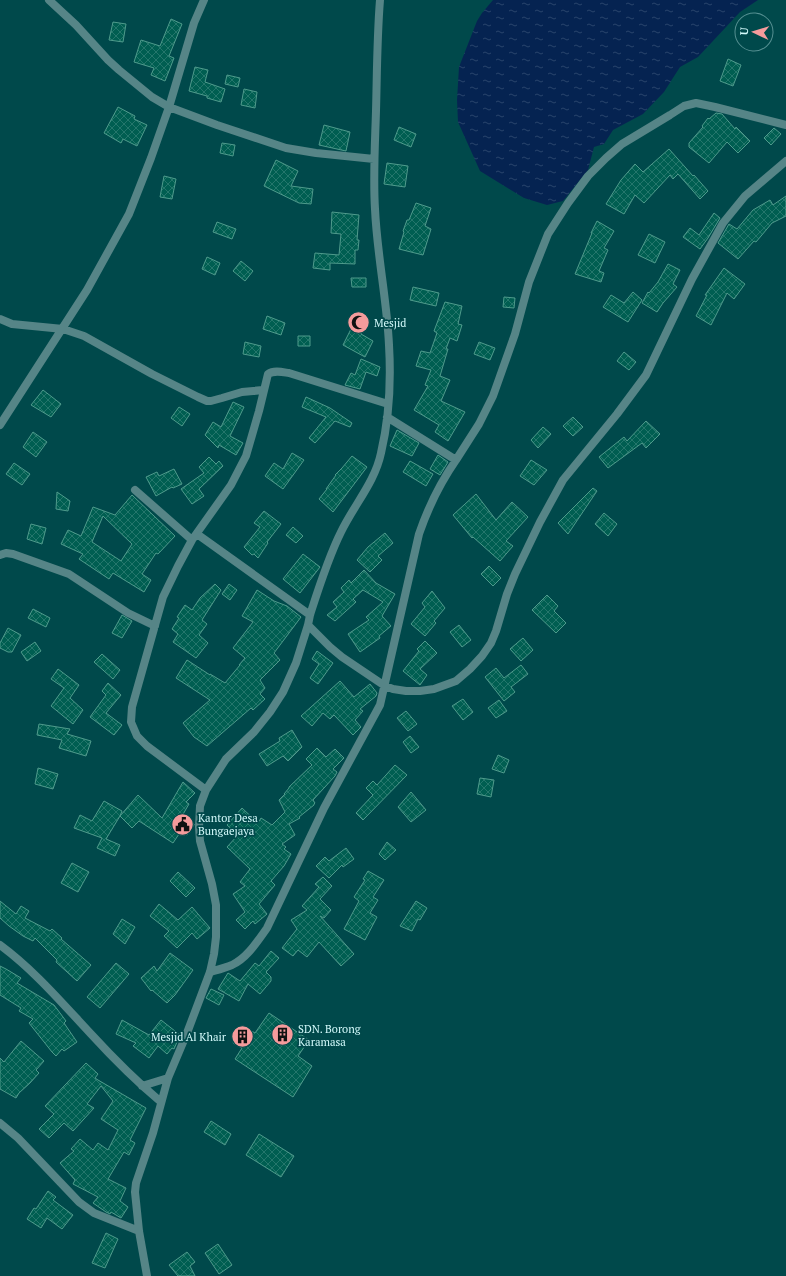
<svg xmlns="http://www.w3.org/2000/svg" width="786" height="1276" viewBox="0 0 786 1276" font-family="'PT Serif',serif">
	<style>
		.water { fill: url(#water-ripples) }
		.building { fill: url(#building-cross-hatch); stroke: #4f9b8c; fill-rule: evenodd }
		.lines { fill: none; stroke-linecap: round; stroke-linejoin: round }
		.street { stroke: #568587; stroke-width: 8 }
		.labels { text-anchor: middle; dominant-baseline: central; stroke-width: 3.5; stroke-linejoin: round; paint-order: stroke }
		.poi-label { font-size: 11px; fill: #d4fbfc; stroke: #00494b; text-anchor: start }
	</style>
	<defs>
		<pattern id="water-ripples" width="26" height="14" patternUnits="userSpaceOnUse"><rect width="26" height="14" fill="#052351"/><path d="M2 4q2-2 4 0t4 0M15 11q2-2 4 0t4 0" fill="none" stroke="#29446b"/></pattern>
		<pattern id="building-cross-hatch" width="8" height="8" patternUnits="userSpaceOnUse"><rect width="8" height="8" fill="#005e51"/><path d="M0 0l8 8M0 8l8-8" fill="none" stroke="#24766b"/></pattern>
	</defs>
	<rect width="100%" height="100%" fill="#00494b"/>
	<path class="water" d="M493,0H758L740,12L698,57L680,67L664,92L643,114L613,130L604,144L594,147L588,170L563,201L547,205L524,198L480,171L458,122L457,100L459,67L477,21L482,13Z"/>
	<path class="building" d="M171,19L182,24L169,56L174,58L165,81L151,75L154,68L134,62L141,40L160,46Z
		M113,22L126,24L123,42L109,40Z
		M728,59L741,65L733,86L720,81Z
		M195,67L208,70L205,82L225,89L221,102L207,98V96L189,91Z
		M227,75L240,78L238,87L225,84Z
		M244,89L257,92L255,108L241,105Z
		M118,107L135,116L134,119L147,125L137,146L123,139L121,143L104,133Z
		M716,113L722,114L735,129L736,127L750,141L738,153L727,142L709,163L689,147V143L703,127L702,126L708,118L709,119Z
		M324,125L350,132L346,151L319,145Z
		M399,127L416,134L411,147L394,140Z
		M774,128L781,134L771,145L764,138Z
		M222,143L235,145L233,156L220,153Z
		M669,149L693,176L694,175L708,191L700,199L678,174L673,179L670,175L644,203L635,195L624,214L606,204L621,180L635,164L643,172Z
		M276,160L298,171L291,186L313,189L311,204L299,203L264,186Z
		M387,163L408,166L405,187L384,184Z
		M164,176L176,179L172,199L160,197Z
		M786,196V216L772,223L756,242L754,241L738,259L718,243L729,224L737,229L753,210L770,200L773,205Z
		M416,203L431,208L425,226L431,229L423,255L399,249L404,232L403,231L407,220H409Z
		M332,212L359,215L357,240H359L358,250H355V264L330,263V270L313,268L315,253L339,255L341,234L331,233Z
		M714,213L720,218L708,238L700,249L683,237L690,228L699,235Z
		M597,221L614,231L604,248L608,250L599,271L604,273L601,282L575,274L592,233H591Z
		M217,222L236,229L232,239L213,232Z
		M649,234L665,242L655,263L638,255Z
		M207,257L220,263L215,275L202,269Z
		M241,261L253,271L245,281L233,271Z
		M668,264L680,270L673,284L677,287L663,303L657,312L642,303L648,292L649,293L658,282Z
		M724,268L745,284L734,299L727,293L711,325L696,316L707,295H705Z
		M351,278H366V287H352Z
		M413,287L439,293L436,306L410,300Z
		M633,292L642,300L628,322L603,307L611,295L624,303Z
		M504,297L515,298L514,308L503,307Z
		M445,302L462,306L458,324L462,325L457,341L450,338L446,349H448L440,376L450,380L441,401L465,412L448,441L435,432L439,425L414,410L428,386L425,385L431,370L416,366L421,351L430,353L437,333L434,331Z
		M356,313L369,320L361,334L373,341L365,357L343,345L352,327L350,326Z
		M267,316L285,323L281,335L263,329Z
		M298,336H310V346H298Z
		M245,342L261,346L259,357L243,354Z
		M479,342L495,348L490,360L474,354Z
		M624,352L636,362L629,370L617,361Z
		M361,359L380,367L377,376L366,372L360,389L345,385L351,373L355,375Z
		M43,390L61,404L51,417L31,405Z
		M306,397L330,408L352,423L350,427L335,421L315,443L309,438L326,417L302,407Z
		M233,402L244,407L230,436L243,443L236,455L219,445L218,448L205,435L213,422L221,427Z
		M179,407L190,414L182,426L171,418Z
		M573,417L583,427L573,436L563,426Z
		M646,421L660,434L646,448L642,443L608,468L599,457L624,437L627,441Z
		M543,427L551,434L538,448L531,440Z
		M397,430L419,443L412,456L390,446Z
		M33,432L47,442L36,457L23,447Z
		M292,453L304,460L283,489L265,476L274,463L283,469Z
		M438,455L448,462L440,475L430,469Z
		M352,456L367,467L333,512L319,499L327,489H326L336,475H335L342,468Z
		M209,457L216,464L219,461L223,466L199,489L204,496L192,504L181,489L204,473L199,467Z
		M531,460L547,470L534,485L520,476Z
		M410,461L433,474L426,486L403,472Z
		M14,463L30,474L22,485L6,474Z
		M174,469L182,484L173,488L172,487L156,496L146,477L157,472L159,476Z
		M593,488L597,491L568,534L558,523Z
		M57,492L70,501L68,511L56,509Z
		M476,494L496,520L512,502L528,517L506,541L513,546L500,561L473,537L472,538L453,515Z
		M132,495L175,536L158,554L156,553L142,574L151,580L144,592L113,573L109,579L79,559L83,554L61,544L68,530L81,536L93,507L115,515ZM103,516L132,544L121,561L92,542Z
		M264,511L281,524L267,542L268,543L258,558L254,554L252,555L244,547L260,527L254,523Z
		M604,513L617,524L608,536L595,524Z
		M31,524L46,528L42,544L27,539Z
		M293,527L303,536L296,543L286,535Z
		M385,533L393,543L378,556L382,560L370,572L357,560L368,547Z
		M303,554L320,567L300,593L283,579Z
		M489,566L501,578L493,586L481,574Z
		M364,570L376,583L395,594L382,616L391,626L379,636L380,638L360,652L348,634L369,620L366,617L383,602L363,590L353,599L356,602L335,621L327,615L337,607L333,602L344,592L341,588L349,580L351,583Z
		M215,584L221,590L202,620L207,624L199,635L208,643L196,658L173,642L178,634L172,629L179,618L177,617L185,605L192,610L200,598Z
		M229,584L237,590L230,600L222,594Z
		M257,590L274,601L287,606L301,617L274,653L280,660L260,680L265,688L260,694L265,699L253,710L251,708L207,746L194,737L183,723L210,700L176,678L187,660L210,675V674L225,683L240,665H239L245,658L233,648L253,622L242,616Z
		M432,591L445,608L434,621L436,623L425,636L411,624L425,607L422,603Z
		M547,595L558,606L554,611L566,623L556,633L532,610Z
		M33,609L50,618L46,627L28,618Z
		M122,615L132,621L122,638L112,633Z
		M459,625L471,640L462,647L450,632Z
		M8,628L21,635L12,652H8L0,648V643Z
		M523,638L533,650L521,661L510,649Z
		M425,641L437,653L420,669L427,675L420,685L403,671L419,651L417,649Z
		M35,642L41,651L27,661L21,652Z
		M317,651L333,663L318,684L310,678L319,664L312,659Z
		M102,654L120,670L113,679L94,662Z
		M521,665L528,674L511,687L515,692L504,701L485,677L496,668L504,678Z
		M58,669L79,685L70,698L83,710L73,724L51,706L64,688L51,679Z
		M340,681L354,697L370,684L377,693L376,696L360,709L363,711L355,720L361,727L353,735L334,715L330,719L323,713L312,726L301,716Z
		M108,683L121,695L106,713L122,725L114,735L90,717L106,695L102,691Z
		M463,699L473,712L463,720L452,706Z
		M499,700L507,711L496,718L488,708Z
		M406,711L417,724L408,731L397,718Z
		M39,724L70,729L67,734L91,741L86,756L59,748L62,740L37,735Z
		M292,730L302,747L288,761L283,756L267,766L259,754L280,741L279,738Z
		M410,736L419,747L411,753L403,742Z
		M317,748L326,757L335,749L344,758L333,769L337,772L335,776L313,800L315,803L314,804V805L299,817L300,818L289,824L295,835L282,844L286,847L284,849L291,854L284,866L271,881L275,885L259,904L267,914L255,924L253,921L245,929L236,920L245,912L233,894L245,886L240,882L250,869L227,847L238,835L227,825L242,808L258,823L261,818L272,825L285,812L279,800L285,794H284L289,788V787L312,765L306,759Z
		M498,755L509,760L504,773L492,769Z
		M395,765L407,775L363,820L356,813L373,795L366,788L373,781L377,785Z
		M38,768L58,774L53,789L35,784Z
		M480,778L494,780L491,797L477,794Z
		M183,782L195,793L186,802L189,804L182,816L194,824V825L187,835L181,831L173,843L139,821L132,828L120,816L106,839L120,845L115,856L97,848L102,838L74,828L80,815L92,821L104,801L122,811L120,816L138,795L162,818Z
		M411,792L426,810L411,822L398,807Z
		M387,842L396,850L385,860L379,854Z
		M346,848L354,859L343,867L342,865L329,878L316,866L325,857L329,861Z
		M72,863L89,872L78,892L61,883Z
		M368,871L384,880L373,897L378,900L370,913L377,917L365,940L344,929L359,901L354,897L365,880L363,879Z
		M178,872L195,888L186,897L170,881Z
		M323,877L332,886L320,899L331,910L324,918L320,916L354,954L341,966L319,942L307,957L298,950L293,956L282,948L297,929L291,920L307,910L302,906L319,887L315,884Z
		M0,901L16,914L21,906L29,911L25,918L50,931L52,929L62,938L61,939L91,965L77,981L56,962L57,960L35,938L33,941L23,936L9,926L0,918Z
		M416,901L427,908L420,920L418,919L412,931L400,926Z
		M159,904L178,920L192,907L210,928L197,939L192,933L177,948L164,936L169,931L150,916Z
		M122,919L135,927L125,944L113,934Z
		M271,951L279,958L266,972L271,977V981L260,994L248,984L239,1001L218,989L228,973L240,981L255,963L259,966Z
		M170,953L193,970L175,995L167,1003L152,990L151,991L141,978L154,966L157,971Z
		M116,963L129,974L100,1008L87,997Z
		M0,966L6,969L21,978L17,983L54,1005L66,1021L64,1023L77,1042L64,1051L62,1049L56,1056L52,1052L29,1023L33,1019L19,1011L21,1008L0,995Z
		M211,989L224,995L219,1005L206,998Z
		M269,1013L309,1040L298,1056L312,1066L293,1097L235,1059L242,1048L233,1043L243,1026L255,1033Z
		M122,1020L149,1035L161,1020L180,1035L174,1049L172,1048L167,1054L158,1046L149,1058L133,1046L136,1043L116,1034Z
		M21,1041L44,1061L36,1070L39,1073L30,1083L19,1093L16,1098L0,1089V1058L4,1062Z
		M86,1063L98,1074L95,1078L98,1080L146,1108L130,1140L135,1143L129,1155L124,1152L108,1179L126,1188L120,1201L128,1207L121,1218L111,1212L110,1214L106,1212L93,1203L98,1197L73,1184L75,1180L60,1163L74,1151L71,1149L80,1139L93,1150L98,1143L108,1150L118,1130L101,1119L113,1101L101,1086L87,1104L94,1108L73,1131L64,1123L49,1138L39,1129L54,1114L45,1106Z
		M211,1121L231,1134L225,1145L204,1132Z
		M259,1134L294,1156L281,1177L246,1155Z
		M48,1191L56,1197L53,1200L73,1215L62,1229L47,1218L41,1228L27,1219L34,1208L36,1209Z
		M106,1233L118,1239L105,1268L92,1263Z
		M218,1244L232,1265L219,1274L205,1253Z
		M187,1252L195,1262L190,1266L195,1276H178L169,1265Z"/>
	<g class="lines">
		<path class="street" d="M49,0L76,25L108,60L119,70L152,97L169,107L217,125L286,148L316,153L374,159
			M0,319L12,324L63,329L84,336L152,374L198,397L207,401H211L222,398L242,392L263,390
			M0,425L87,290L129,214L151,158L169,107L194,23L204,0
			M456,460L479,424L493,396L515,334L529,282L548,234L568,203L588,176L606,158L622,144L670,115L684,106L696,103L715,107L786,125
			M135,490L192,540
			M197,534L310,615
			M0,555L6,553L13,554L69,574L128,613L155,626
			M308,625L330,647L342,657L385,686L393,689L406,691H420L434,689L456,681L470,669L482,656L491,643L496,631L507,594L515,574L540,522L563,480L617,414L646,375L692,279L723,223L745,196L786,161
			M206,790L147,746L137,736L131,722L132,707L163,597L178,566L192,540L231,485L246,456L259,411L268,374C274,370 282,372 289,373L388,404
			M0,945C34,970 62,1003 91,1034C113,1058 136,1081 161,1102
			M210,972C217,970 225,968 232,965C247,958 257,942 267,928L324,808L380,705L419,534C428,508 440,483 456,460L387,417
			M142,1086L168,1078
			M0,1123L18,1138L79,1202L94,1213L139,1231
			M147,1276L139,1231L135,1192L136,1183L153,1133L168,1078L187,1033L210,972L214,954L216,937V905L212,884L200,841L199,827L200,806L206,790L226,759L254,732L270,712L283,692L296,663L308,625L310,615C319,587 328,558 341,532C354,505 375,482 381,453C389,419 391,379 389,345C387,300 377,255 375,209C373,177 375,144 376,111C377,74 377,37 380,0"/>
	</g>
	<defs>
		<symbol id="mosque-disc" viewBox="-11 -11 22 22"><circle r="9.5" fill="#f59b9c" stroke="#00494b"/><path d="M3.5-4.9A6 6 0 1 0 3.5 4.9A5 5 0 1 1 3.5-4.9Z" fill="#111"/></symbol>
		<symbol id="civic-disc" viewBox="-11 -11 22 22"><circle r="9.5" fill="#f59b9c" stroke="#00494b"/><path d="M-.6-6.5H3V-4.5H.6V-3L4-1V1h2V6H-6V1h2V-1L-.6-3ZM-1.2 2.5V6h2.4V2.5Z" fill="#111"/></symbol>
		<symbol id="building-disc" viewBox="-11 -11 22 22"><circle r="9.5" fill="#f59b9c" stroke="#00494b"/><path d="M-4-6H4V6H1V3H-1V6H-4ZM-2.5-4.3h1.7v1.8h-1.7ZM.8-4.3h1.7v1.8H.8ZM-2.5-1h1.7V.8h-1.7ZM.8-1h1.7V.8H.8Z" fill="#111"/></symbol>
	</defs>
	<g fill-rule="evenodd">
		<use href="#mosque-disc" x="346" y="310" width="25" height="25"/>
		<use href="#civic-disc" x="170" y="812" width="25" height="25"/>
		<use href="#building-disc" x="270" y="1022" width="25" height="25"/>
		<use href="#building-disc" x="230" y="1024" width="25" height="25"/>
	</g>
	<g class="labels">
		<g class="poi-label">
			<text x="374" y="323">Mesjid</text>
			<text x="198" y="818">Kantor Desa<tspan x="198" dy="13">Bungaejaya</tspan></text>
			<text x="298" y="1029">SDN. Borong<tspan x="298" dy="13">Karamasa</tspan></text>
			<text x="226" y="1037" text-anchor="end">Mesjid Al Khair</text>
		</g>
	</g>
	<g transform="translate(754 32) rotate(274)"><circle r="19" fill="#00494b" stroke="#559092"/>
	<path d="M0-3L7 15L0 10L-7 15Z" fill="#f59b9c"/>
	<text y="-6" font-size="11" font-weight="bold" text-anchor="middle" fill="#d4fbfc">U</text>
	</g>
</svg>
